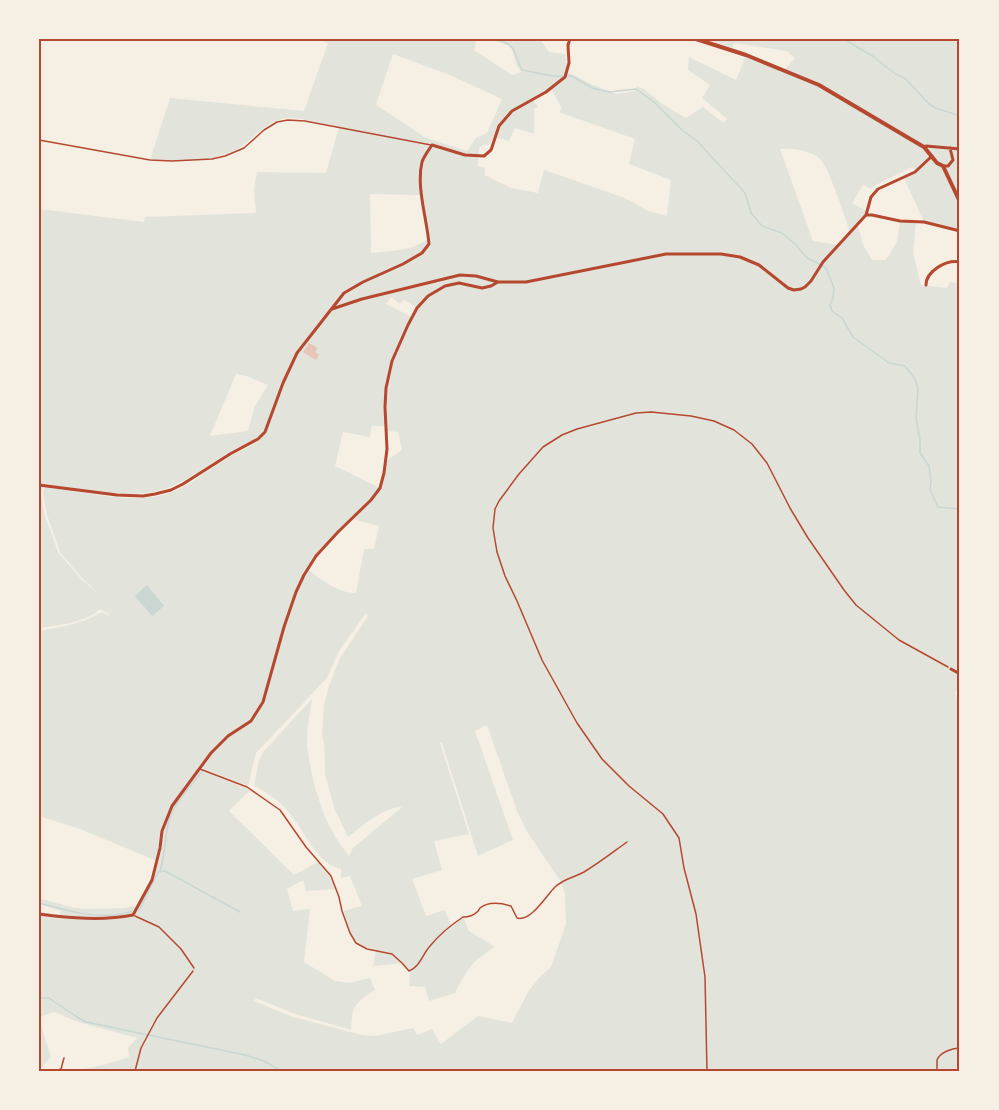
<svg xmlns="http://www.w3.org/2000/svg" width="999" height="1110" viewBox="0 0 999 1110" font-family="Helvetica,sans-serif">
	<style>
		.green { fill: #e2e4dc; fill-rule: evenodd }
		.water { fill: #c9d6d2 }
		.lines { fill: none; stroke-linecap: round; stroke-linejoin: round }
		.stream { stroke: #c9d6d2; stroke-width: 1.5 }
		.building { fill: #e6c5b7 }
		.path { stroke: #b5482f; stroke-width: 1.5 }
		.service { stroke: #b5482f; stroke-width: 1.5 }
		.minor { stroke: #b5482f; stroke-width: 3 }
		.tertiary { stroke: #b5482f; stroke-width: 4 }
		.neatline { fill: none; stroke: #b5482f; stroke-width: 2 }
	</style>
	<rect width="100%" height="100%" fill="#f6efe4"/>
	<path class="green" d="M313,39H477L474,50L512,75L521,72L516,64L512,49L508,45L489,39H540L549,52L565,54L567,72L593,85L617,94L635,91L637,86L645,90L661,103L686,118L703,107L724,123L727,119L702,98L710,85L688,70L689,57L736,80L746,55L784,70L795,58L787,51L734,43L732,48L706,39H960V231L924,222L904,178L915,171L912,167L878,184L871,189L863,185L852,203L866,211V215L858,225L863,245L872,260H886L897,242L900,221L916,222L913,253L921,285L947,288L950,282L960,283V289L957,290L960,308V689L955,692L960,709V1071H75L107,1064L129,1057L128,1048L137,1038L78,1022L54,1012L39,1017V912L59,915L61,911L39,904V898L70,907L84,909L125,908L133,906L136,907L152,880L157,861L80,829L39,816V631C61,627 82,624 102,612L109,616L110,615L101,609C83,623 61,625 39,628V209L144,222L145,217L256,213L254,189L257,172L326,173L339,127C324,124 302,117 287,118C268,120 254,138 239,148C232,152 225,154 217,156V158L172,161L150,160L170,98L304,111L328,43ZM393,54L452,76L502,99L487,133L476,138L467,151L426,138L376,105ZM551,88L562,109L559,112L635,139L629,164L671,180L667,216L648,211L625,198L544,170L538,193L511,188L485,175V168L478,166L479,148L484,145H489L493,137L509,141L515,128L534,134V109L538,107L532,98ZM780,149C793,148 810,150 820,159C829,167 845,218 850,232L839,245L813,241ZM370,194L420,195L428,239C412,251 390,251 371,253ZM391,297L400,304L404,300L417,308L412,317L386,304ZM236,374L246,376L268,385L255,406L248,431L210,436ZM372,426H385L386,431L398,432L402,450L385,462L380,488L335,466L343,432L370,437ZM261,435L263,436C253,447 236,452 224,460C207,471 191,484 173,492C135,506 84,492 45,486L43,493L47,515L60,552L82,578L101,596L81,579L58,552L45,516L42,503L41,493L44,484C76,488 115,497 146,493C178,489 201,469 228,453C239,447 251,442 261,435ZM352,519L379,526L374,549H364L356,593C338,593 321,580 308,569L316,556ZM366,613L368,616L340,658L330,683L324,705L322,735L324,742L325,774L335,810L348,837C365,824 382,808 402,807L353,848L349,856C344,849 339,843 335,836C320,812 309,770 307,742C307,727 310,713 312,699L264,751L259,760L254,786C270,794 284,804 294,819C306,835 319,865 341,869V878L350,876L362,906L343,911C350,931 352,946 376,950L373,966L403,963L410,971L409,986L425,987L429,1001L455,993C468,968 471,962 495,947L469,931L463,917L438,938V937L451,925L445,910L426,916L412,879L442,870L434,841L469,834L440,743H442L478,856L513,840L475,731L487,725L517,811L526,830L561,882L565,894L566,924L551,967L539,978L528,992L512,1023L478,1016L441,1044L432,1029L417,1035L413,1028L375,1036L362,1035L290,1016L254,1001L256,998L292,1013L351,1030C352,1004 355,1004 375,990L370,978L350,983L335,981L304,962L310,909L293,911L287,889L303,880L306,891L336,889L330,877L318,862L294,875L229,811L250,790L208,772L198,769L208,759L202,768L248,786L256,753L327,678L339,651Z
		M39,1019L51,1057L39,1070Z"/>
	<path class="water" d="M147,585L164,606L152,616L135,596Z"/>
	<g class="lines">
		<path class="stream" d="M494,39C518,45 512,50 522,70L553,76H563
			M801,39H804
			M844,39L874,57L894,73L906,79L929,104L936,108L960,116
			M567,76H572L592,88L600,90L609,92L636,89L654,102L683,131L696,140L745,193L751,213L762,226L782,233L796,245L806,257L826,268L834,288L833,298L830,305L832,311L842,318L853,337L889,363L905,366L915,379L918,388L916,418L920,440V453L929,466L931,482L930,490L938,507L960,509
			M160,871C165,855 165,839 168,824C173,804 189,788 202,772
			M39,903C65,910 86,917 114,915C120,914 126,914 132,911
			M139,911L158,872L165,871L240,912
			M39,998H49L77,1017L86,1022L245,1055L264,1061L281,1071"/>
	</g>
	<path class="building" d="M309,343L318,348L315,352L319,355L316,360L303,352Z"/>
	<g class="lines">
		<path class="path" d="M135,1071L141,1048L157,1018L193,971
			M707,1071L705,977L696,914L684,868L679,838L663,814L629,786L602,759L577,723L542,660L517,601L505,576L497,552L493,528L495,509L499,501L519,474L543,447L562,435L577,429L636,413L651,412L691,416L714,421L734,430L752,444L767,463L790,508L808,538L844,590L856,605L899,640L948,667
			M937,1071C937,1070 937,1061 937,1060C940,1052 953,1048 960,1048"/>
		<path class="service" d="M39,140L150,160L172,161L212,159L225,156L244,148L264,130L277,122L288,120L305,121L431,145
			M200,769L247,787L280,810L306,847L331,876L339,897L342,911L350,933L356,943L367,949L392,954L402,963L409,971C420,967 422,955 430,946C439,935 451,925 463,917C468,917 473,916 477,912C479,911 479,909 480,908C489,901 501,903 511,906L517,918C531,922 546,896 555,887C565,878 573,878 584,872C599,863 613,852 627,842
			M135,916L159,927L181,949L194,968
			M54,1071L61,1069L64,1058"/>
		<path class="minor" d="M924,147L926,146L960,149
			M943,166H948L953,160L950,148
			M866,215H872L900,221L924,222L960,231
			M926,285C926,271 947,259 960,262
			M332,309L362,299L460,275L476,276L498,282
			M39,485L117,495L143,496L155,494L171,490L183,484L230,454L258,439L265,432L283,383L297,353L344,293L363,282L403,264L422,253L429,244C427,219 416,187 422,162C424,156 428,151 432,145L465,155L484,156L491,150L499,126L512,111L546,92L565,77L569,63L568,45L570,39
			M951,669L960,674
			M39,914C70,918 102,921 133,915L152,880L160,848L162,831L172,806L211,753L228,736L251,721L263,702L284,627L296,592L304,575L316,556L338,532L371,500L380,488L384,473L387,449L385,407L386,388L392,361L408,325L417,308L428,296L445,286L459,283L482,288L491,286L498,282H526L666,254H721L740,257L759,265L788,288L794,290L801,289L805,287L811,281L823,262L866,215L871,197L878,189L915,172L932,156"/>
		<path class="tertiary" d="M696,39L746,55L802,78L819,85L912,140L924,147L937,163L943,166L960,202"/>
	</g>
	<rect width="999" height="1110" fill="none" stroke="#f6efe4" stroke-width="81"/>
	<rect x="40" y="40" width="918" height="1030" class="neatline"/>
</svg>
